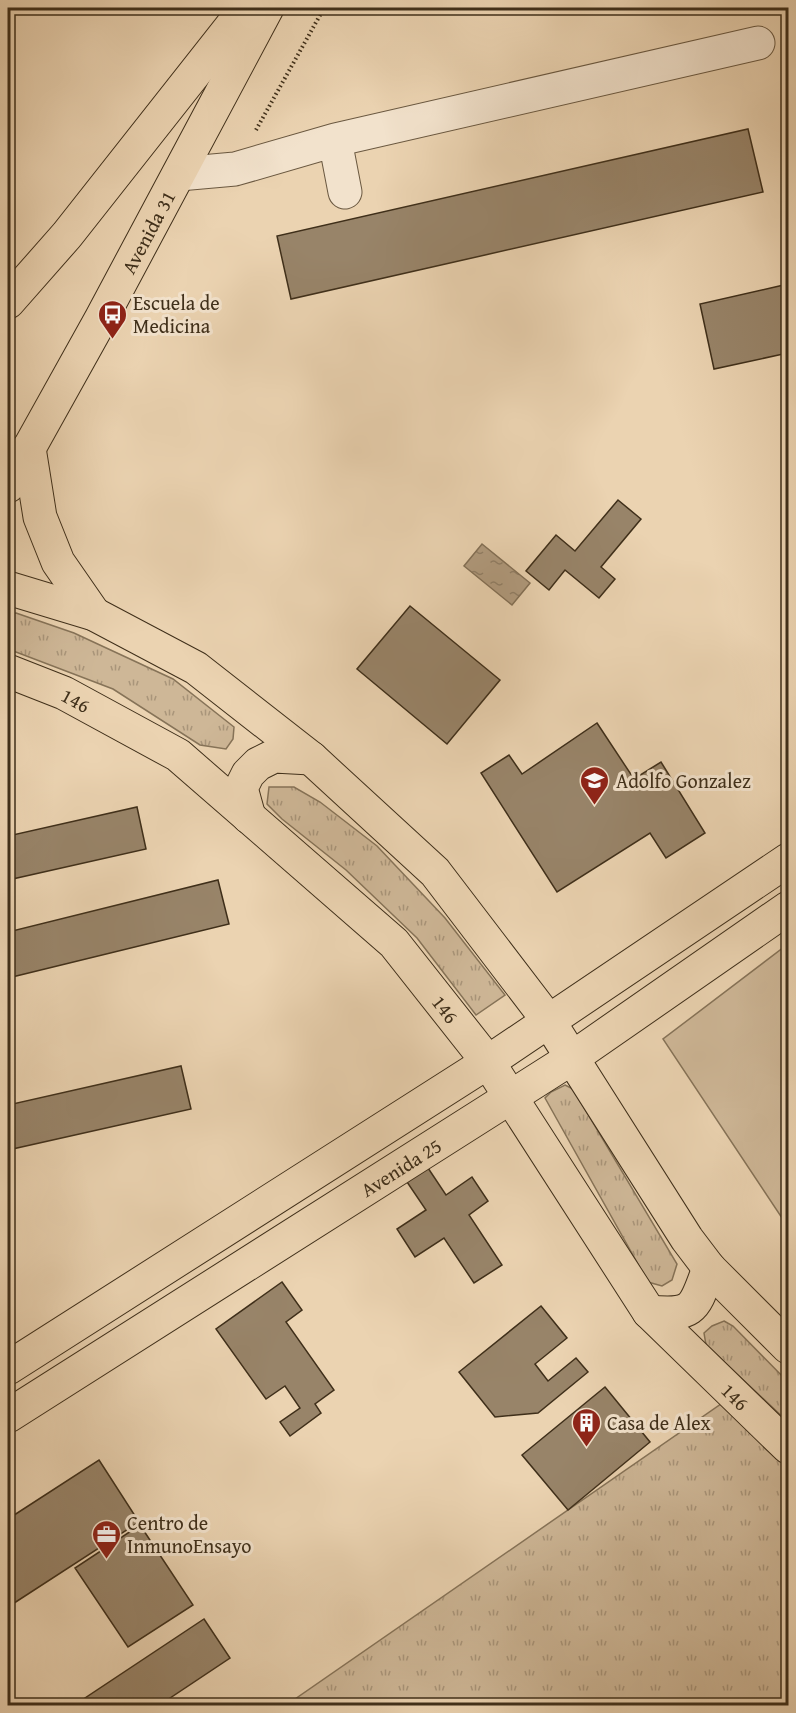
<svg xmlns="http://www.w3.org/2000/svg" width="796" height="1713" viewBox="0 0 796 1713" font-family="'Gentium Book Plus',serif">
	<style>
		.grass { fill: url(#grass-tufts); stroke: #867358; stroke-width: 1.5 }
		.garden { fill: #ceb797; stroke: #867358; stroke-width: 1.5 }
		.water { fill: url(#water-ripples); stroke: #837056; stroke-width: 1.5 }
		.building { fill: #988469; stroke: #3f2f1a; stroke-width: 1.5 }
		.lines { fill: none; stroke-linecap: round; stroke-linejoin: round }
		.minor-casing { stroke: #6a5840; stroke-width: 35 }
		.major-casing { stroke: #3f2f1a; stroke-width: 35 }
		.path { stroke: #3f2f1a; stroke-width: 4; stroke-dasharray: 1.5 3; stroke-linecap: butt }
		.minor { stroke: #f2e2cc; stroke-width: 33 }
		.major { stroke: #ebd3b1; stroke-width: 33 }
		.labels { text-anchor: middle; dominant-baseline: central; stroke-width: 6; stroke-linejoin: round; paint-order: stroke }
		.street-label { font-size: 20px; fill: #3f2f1a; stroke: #f2e2cc }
		.poi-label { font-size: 20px; fill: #3f2f1a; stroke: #f2e2cc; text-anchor: start }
	</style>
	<defs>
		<pattern id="grass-tufts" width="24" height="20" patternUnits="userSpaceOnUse" patternTransform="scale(1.5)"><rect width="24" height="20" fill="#ceb797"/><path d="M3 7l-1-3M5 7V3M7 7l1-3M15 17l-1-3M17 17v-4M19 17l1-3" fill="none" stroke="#a9957a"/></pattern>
		<pattern id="water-ripples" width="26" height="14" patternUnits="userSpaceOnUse" patternTransform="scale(1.5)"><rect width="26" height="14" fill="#b19b7e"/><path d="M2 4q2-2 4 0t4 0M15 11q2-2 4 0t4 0" fill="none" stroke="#917f66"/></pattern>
	</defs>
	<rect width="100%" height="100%" fill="#ebd3b1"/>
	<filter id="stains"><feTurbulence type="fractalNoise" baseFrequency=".00333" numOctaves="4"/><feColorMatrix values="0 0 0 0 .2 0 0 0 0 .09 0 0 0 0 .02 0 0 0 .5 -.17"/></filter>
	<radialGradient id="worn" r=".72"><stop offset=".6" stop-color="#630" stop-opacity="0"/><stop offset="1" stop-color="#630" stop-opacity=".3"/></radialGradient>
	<path class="grass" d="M16,613L74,633L173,679L234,727L233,739L226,749L200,745L113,689L8,649V614Z
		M269,787H294L320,802L377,846L445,918L505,995L476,1015L417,938L346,870L282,819L267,804Z
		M565,1085L573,1089L677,1264L672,1280L662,1286L648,1282L545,1098L551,1092Z
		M724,1321L733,1326L788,1382V1422L706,1345L704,1333L712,1326Z
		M734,1395L788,1447V1705L285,1706Z"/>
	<path class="garden" d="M788,944V1227L663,1039Z"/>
	<path class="water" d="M482,544L530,583L512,605L464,566Z"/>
	<path class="building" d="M748,129L763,192L291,299L277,236Z
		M788,284V353L714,369L700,304Z
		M618,500L641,519L601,567L615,579L599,598L565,570L549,590L526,571L556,535L575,551Z
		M410,606L500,680L447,744L357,669Z
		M597,723L634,779L661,762L705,833L666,858L650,833L557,892L481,773L509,755L522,774Z
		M137,807L146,849L8,880V836Z
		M218,880L229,924L8,978V932Z
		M181,1066L191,1109L8,1150V1105Z
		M428,1168L446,1195L472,1177L488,1201L469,1215L502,1265L474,1283L444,1238L415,1257L397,1229L426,1210L407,1182Z
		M282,1282L302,1310L286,1322L334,1390L315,1404L321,1413L290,1436L280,1422L300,1408L285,1386L266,1399L216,1329Z
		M541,1306L567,1338L535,1364L548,1381L576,1358L588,1372L538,1413L495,1417L459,1372Z
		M605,1387L650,1442L568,1510L522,1455Z
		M99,1460L139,1522L8,1607V1519Z
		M140,1525L193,1605L128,1647L75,1568Z
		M204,1619L230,1658L158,1706H73Z"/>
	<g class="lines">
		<defs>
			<path id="minor" d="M335,140L758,43
				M179,174L235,169L335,140L345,192"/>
			<g id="major">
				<path d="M8,302L67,235L246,8"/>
				<path d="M29,448L40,517L58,562L94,614"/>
				<path id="s1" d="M8,486L101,319L267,8"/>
				<path d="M8,588L94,614L196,668L311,758L435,872L548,1020L687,1239L709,1268L788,1347"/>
				<path id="s2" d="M8,671L64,693L178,755L394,943L488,1062L649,1312L788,1447"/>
				<path d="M249,817L241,788L248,774L258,764L274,756L311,758"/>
				<path d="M649,1312C695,1316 694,1309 709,1268"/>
				<path d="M8,1368L488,1062L788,860"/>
				<path id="s3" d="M8,1416L572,1058L788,908"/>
			</g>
		</defs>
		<use href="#minor" class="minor-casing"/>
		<use href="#major" class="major-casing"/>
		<path class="path" d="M256,130L324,8"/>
		<use href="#minor" class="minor"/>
		<use href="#major" class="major"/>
	</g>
	<defs>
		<symbol id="bus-pin" viewBox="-11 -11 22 30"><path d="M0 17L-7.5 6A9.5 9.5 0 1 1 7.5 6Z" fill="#8f2418" stroke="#f2e2cc"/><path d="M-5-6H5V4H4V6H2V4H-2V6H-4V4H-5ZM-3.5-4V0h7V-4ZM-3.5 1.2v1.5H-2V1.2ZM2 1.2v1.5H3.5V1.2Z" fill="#fff"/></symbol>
		<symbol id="school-pin" viewBox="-11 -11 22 30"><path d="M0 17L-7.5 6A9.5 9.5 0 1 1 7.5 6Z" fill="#8f2418" stroke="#f2e2cc"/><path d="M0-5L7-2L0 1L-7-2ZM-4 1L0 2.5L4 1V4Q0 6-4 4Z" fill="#fff"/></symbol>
		<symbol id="building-pin" viewBox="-11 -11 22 30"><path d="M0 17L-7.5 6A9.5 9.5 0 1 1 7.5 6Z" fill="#8f2418" stroke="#f2e2cc"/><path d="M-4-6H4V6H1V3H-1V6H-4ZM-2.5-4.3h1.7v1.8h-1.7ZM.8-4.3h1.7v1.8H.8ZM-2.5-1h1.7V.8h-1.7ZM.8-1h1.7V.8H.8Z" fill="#fff"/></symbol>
		<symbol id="office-pin" viewBox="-11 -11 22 30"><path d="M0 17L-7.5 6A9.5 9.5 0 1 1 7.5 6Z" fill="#8f2418" stroke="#f2e2cc"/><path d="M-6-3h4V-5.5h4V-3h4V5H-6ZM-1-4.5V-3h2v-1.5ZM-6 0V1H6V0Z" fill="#fff"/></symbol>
	</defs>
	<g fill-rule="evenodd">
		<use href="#bus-pin" x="96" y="298" width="33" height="45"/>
		<use href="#school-pin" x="578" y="764" width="33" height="45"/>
		<use href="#building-pin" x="570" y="1406" width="33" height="45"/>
		<use href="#office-pin" x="90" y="1518" width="33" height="45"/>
	</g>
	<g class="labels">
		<g class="street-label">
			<text stroke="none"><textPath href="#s1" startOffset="290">Avenida 31</textPath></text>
			<text stroke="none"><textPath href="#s2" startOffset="74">146</textPath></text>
			<text stroke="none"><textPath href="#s2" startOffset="560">146</textPath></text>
			<text stroke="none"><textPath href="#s3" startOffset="465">Avenida 25</textPath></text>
			<text stroke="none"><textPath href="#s2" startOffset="1046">146</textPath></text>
		</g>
		<g class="poi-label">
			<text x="133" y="302">Escuela de<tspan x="133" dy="23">Medicina</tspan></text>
			<text x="616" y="780">Adolfo Gonzalez</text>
			<text x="607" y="1422">Casa de Alex</text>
			<text x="127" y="1522">Centro de<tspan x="127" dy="23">InmunoEnsayo</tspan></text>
		</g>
	</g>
	<rect width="796" height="1713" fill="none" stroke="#ebd3b1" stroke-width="30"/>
	<rect x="9" y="9" width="778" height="1695" fill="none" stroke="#3f2f1a" stroke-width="3"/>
	<rect x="15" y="15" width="766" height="1683" fill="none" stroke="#3f2f1a" stroke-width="1.5"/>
	<rect width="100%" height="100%" filter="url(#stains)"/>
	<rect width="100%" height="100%" fill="url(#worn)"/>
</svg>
